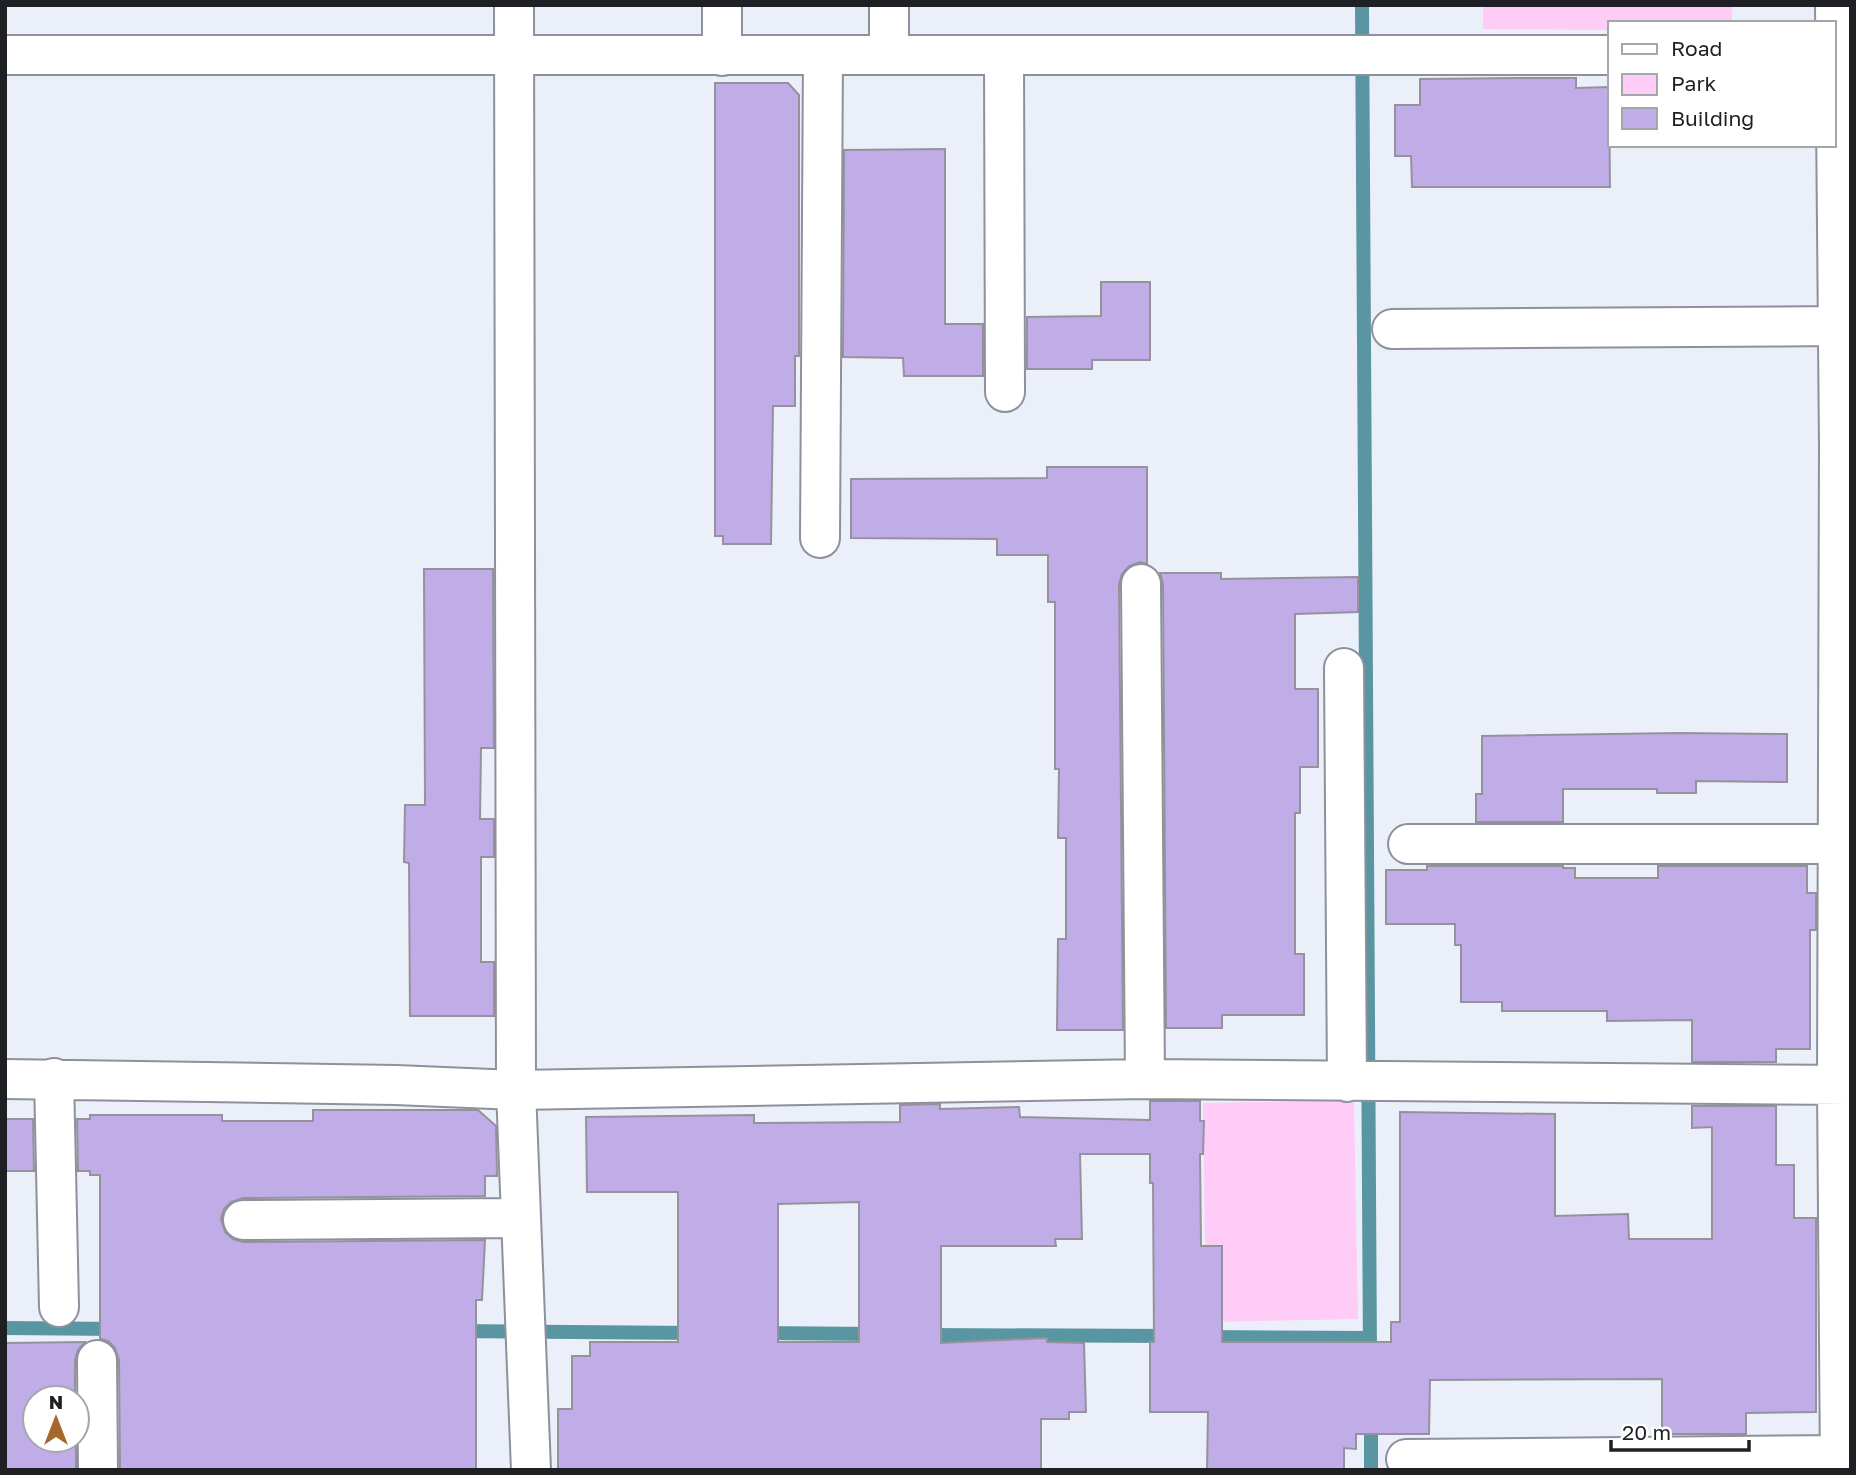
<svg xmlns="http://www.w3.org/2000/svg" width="1856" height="1475" viewBox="0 0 1856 1475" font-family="'Golos Text',sans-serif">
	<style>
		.green { fill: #ffccf8 }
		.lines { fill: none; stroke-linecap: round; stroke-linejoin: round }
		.stream { stroke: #5a96a1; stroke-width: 14 }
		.building { fill: #c0ace6; stroke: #95929c; stroke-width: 2; fill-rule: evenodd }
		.minor-casing { stroke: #8d919b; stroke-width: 42 }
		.minor { stroke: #fff; stroke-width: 38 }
	</style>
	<rect width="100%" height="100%" fill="#ebeffa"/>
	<path class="green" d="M1483,5H1732V23H1609V30L1483,29Z
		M1354,1100L1358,1319L1206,1322L1203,1103Z"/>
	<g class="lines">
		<path class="stream" d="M1362,5L1370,1358
			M5,1328L119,1329
			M458,1331L697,1333
			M759,1333L875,1334
			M924,1335L1173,1336
			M1204,1337L1370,1338
			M1371,1417V1470"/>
	</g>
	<path class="building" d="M1517,78H1576V88L1609,87L1610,187H1412L1411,156H1395V105H1420V79Z
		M715,83H788L799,95V356H795V406H773L771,544H723V536H715Z
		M945,149V324H983V376H904L903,358L843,357L844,150Z
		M1101,282H1150V360H1092V369H1027V317L1101,316Z
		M1047,467H1147V564L1140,562L1129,566L1122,574L1119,584L1123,1030H1057L1058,939H1066V838H1058L1059,769H1055V602H1048V555H997V539L851,538V479L1047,478Z
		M424,569H493L494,748H481L480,819H494V857H481V962H494V1016H410L409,863L404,862L405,805H425Z
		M1160,573H1221V579L1358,577V612L1295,614V689H1318V767H1300V813H1295V954H1304V1015H1222V1028H1166L1163,584Z
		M1679,733L1787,734V782L1696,781V793H1657V789H1563V822H1476V794H1482V736Z
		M1427,866H1563V868H1575V878H1658V866H1807V893H1816V930H1810V1049H1776V1062H1692V1020L1607,1021V1011H1502V1002H1461V945H1455V924H1386V870H1427Z
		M1150,1101H1200V1121H1204L1203,1154H1200L1201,1246H1222V1342H1391V1322H1400V1112L1555,1114V1216L1628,1214L1629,1239H1712V1127L1692,1128V1106H1776V1165H1794V1218H1816V1412L1746,1413V1434H1662V1379L1430,1380L1429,1434H1356V1449L1344,1448V1470H1207L1208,1412H1150V1342H1154L1153,1183H1150V1154H1080L1082,1239H1055L1056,1246H941V1343L1047,1338V1342L1084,1343L1086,1412H1069V1419H1041V1470H558V1409H572V1356H590V1342H678V1192H587L586,1117L754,1115V1123L900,1122V1105L940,1104V1109L1019,1107L1020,1117L1150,1120ZM859,1202V1342H778V1204Z
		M313,1110H478L496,1126L497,1176H485V1196L243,1198L231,1202L224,1209L221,1219L225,1232L233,1239L243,1242L485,1240L482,1300H476V1470H120L119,1360L115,1348L108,1341L100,1339V1175H90V1171H78L77,1119H90V1115H222V1121H313Z
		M5,1119H33L34,1171H5Z
		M85,1342L78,1350L75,1360V1398H35V1440H76V1470H5V1343Z"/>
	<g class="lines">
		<defs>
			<path id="minor" d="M514,5L516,1090L531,1470
				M722,5V56
				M889,5V55
				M1835,5L1839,447L1837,1085L1840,1470
				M5,55H1609
				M1004,55L1005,392
				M1392,329L1838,326
				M820,538L823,56
				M1141,584L1145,1079
				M1344,668L1347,1082
				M1408,844H1838
				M54,1078L59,1307
				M5,1079L396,1085L516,1090L1145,1079L1851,1085
				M243,1220L520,1218
				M97,1360L98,1470
				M1406,1459L1840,1455"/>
		</defs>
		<use href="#minor" class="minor-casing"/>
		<use href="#minor" class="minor"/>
	</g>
	<rect width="1856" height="1475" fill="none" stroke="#1e2024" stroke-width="14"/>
	<rect x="1608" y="21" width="228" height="126" fill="#ffffff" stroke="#a5a6a7" stroke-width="2"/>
	<rect x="1622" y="44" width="35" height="10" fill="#ffffff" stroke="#a5a6a7" stroke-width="2"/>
	<text x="1671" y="56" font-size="21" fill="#1e2024">Road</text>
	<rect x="1622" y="74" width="35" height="21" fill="#ffccf8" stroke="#a5a6a7" stroke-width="2"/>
	<text x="1671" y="91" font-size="21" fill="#1e2024">Park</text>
	<rect x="1622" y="108" width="35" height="21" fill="#c0ace6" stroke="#a5a6a7" stroke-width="2"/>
	<text x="1671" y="126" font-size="21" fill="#1e2024">Building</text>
	<g transform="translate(56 1419)"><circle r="33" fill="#ffffff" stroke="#a5a6a7" stroke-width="2"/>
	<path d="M0-5L12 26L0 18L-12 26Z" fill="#a5682c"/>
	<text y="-10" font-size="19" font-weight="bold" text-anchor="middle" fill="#1e2024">N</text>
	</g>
	<path d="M1611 1440v10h138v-10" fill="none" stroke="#1e2024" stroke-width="3.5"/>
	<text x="1622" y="1440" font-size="21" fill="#1e2024" stroke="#ffffff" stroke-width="5" paint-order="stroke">20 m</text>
</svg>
